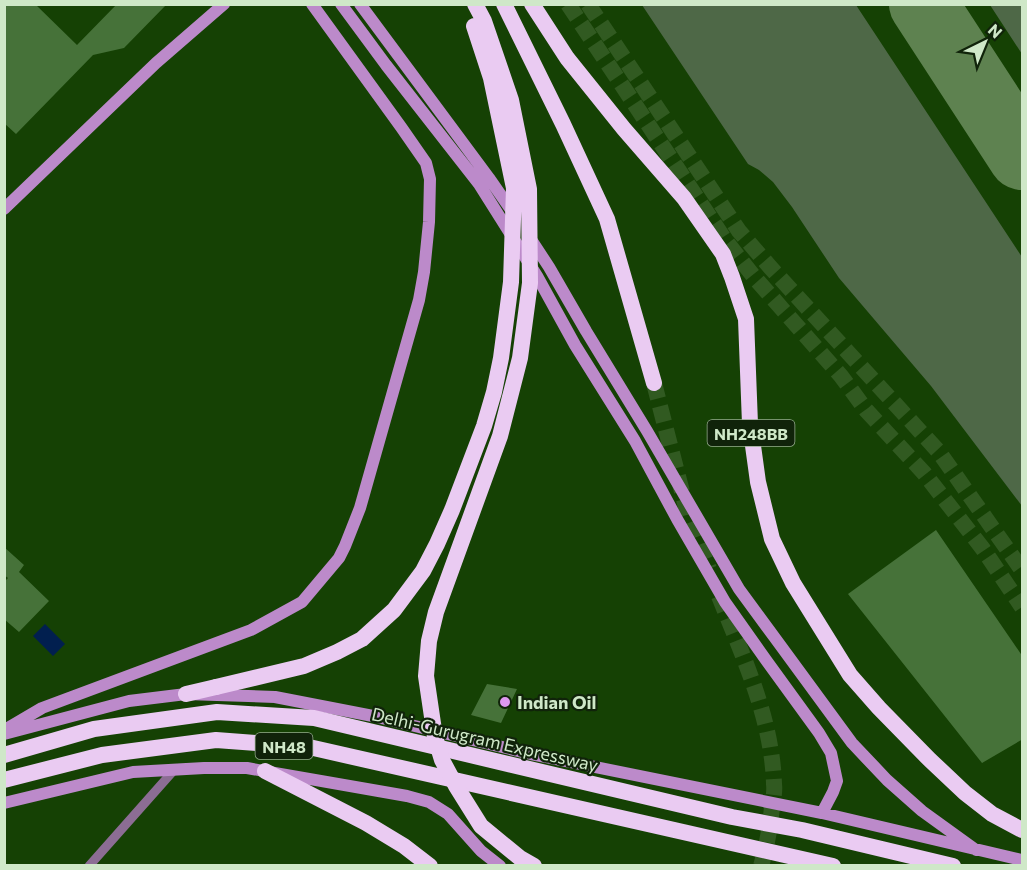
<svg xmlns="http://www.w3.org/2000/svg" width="1027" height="870" viewBox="0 0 1027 870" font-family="Commissioner,sans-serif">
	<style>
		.green { fill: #4e6847 }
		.water { fill: #011f4f }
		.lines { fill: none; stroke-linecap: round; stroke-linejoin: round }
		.runway { stroke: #5e8250; stroke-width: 68 }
		.building { fill: #467239 }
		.highway-tunnel { stroke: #315a21; stroke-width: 16; stroke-dasharray: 16 8; stroke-linecap: butt }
		.street { stroke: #8c6d94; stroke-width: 9 }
		.secondary { stroke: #bc8aca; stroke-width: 12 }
		.highway { stroke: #eacbf2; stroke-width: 16 }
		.highway-bridge { stroke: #eacbf2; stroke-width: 16 }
		.poi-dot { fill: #de98f2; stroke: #10230a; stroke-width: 2 }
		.labels { text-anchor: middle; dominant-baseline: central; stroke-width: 4.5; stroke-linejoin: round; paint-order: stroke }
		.shield { fill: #10230a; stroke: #96ad8f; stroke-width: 1.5 }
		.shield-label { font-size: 16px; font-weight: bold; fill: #cfe8c8 }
		.poi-label { font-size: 18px; font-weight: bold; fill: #cfe8c8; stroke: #10230a; text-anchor: start }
		.street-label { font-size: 18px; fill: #cfe8c8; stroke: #10230a }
	</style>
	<rect width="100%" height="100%" fill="#154104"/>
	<path class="green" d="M642,5H856L1022,257V506L931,386L839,278L792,207L773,182L759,170L748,164Z
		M990,5H1022V54Z"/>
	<path class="water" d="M45,624L65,644L53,656L33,636Z"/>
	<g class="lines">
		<path class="runway" d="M923,4L1022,156"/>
	</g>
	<path class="building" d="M4,4H35L77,45L117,4H167L124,48L93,55L16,134L4,123Z
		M936,530L1023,657V739L982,763L848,594Z
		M4,547L24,565L19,572L49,601L19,632L4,619V582L8,578L4,575Z
		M487,684L517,689L501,723L471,715Z"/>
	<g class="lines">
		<path class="highway-tunnel" d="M568,4L725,240L755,278L841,376L866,410L924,473L983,549L1022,607
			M588,4L739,231L770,267L939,452L1022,570
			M654,383L688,515L709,569
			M719,596C743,657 772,718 774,784C775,792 773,799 772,807C770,827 767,846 761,866"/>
		<path class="street" d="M89,866L175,769"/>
		<path class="secondary" d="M341,4L386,65L479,184L537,276L575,345L635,441L677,519L725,602L766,660L819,733L831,753L837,781L833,792L822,813
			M360,4L489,178L514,214
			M4,209L156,63L224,4
			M530,238L549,267L586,331L647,431L739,589L775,638L852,743L887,780L922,811L976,850
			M8,728L42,708L251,630L302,602L339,558L345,546L360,508L419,300L424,272L429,222L430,179L426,163L401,127L312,4
			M4,734L129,701L186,694L275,697L373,716L531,754L822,813L1022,860
			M4,803L133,772L204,768H247L407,796L429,802L448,814L481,851L500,866"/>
		<path class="highway" d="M504,4L563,124L607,219L654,383
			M532,4L567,58L624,129L684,198L723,254L732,277L746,319L750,424L758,482L772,539L793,583L850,675L879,708L930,760L965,793L992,814L1022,830
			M186,694L216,687
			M4,755L94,729L217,712L314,718L732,817L802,830L953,866
			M265,771L366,823L404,846L430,866
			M4,780L102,755L216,740L309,747L833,866"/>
		<path class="highway-bridge" d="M475,4L484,21L511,100L529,189L530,283L520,358L500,436L436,612L429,641L426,676L435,737L442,760L456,786L481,826L520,858L534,866
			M216,687L304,666L337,652L362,639L394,610L423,571L437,544L452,510L484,426L494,392L501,358L511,282L514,188L491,78L474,26"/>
	</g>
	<circle class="poi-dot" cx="505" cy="702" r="6"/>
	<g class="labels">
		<g class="shield">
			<rect x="707.5" y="420" width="87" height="26" rx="4.5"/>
			<rect x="255.5" y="733" width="57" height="26" rx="4.5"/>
		</g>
		<g class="shield-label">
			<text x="751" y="433">NH248BB</text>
			<text x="284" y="746">NH48</text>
		</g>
		<g class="poi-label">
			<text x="517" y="702">Indian Oil</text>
		</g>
		<g class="street-label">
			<text transform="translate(485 739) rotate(13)">Delhi-Gurugram Expressway</text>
		</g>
	</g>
	<rect width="1027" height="870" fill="none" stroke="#cfe8c8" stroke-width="12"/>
	<g transform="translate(985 42) rotate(43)" stroke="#10230a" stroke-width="4.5" paint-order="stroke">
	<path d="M0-4.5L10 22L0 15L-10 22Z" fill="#cfe8c8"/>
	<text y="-9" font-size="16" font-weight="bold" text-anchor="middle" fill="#cfe8c8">N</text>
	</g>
</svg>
